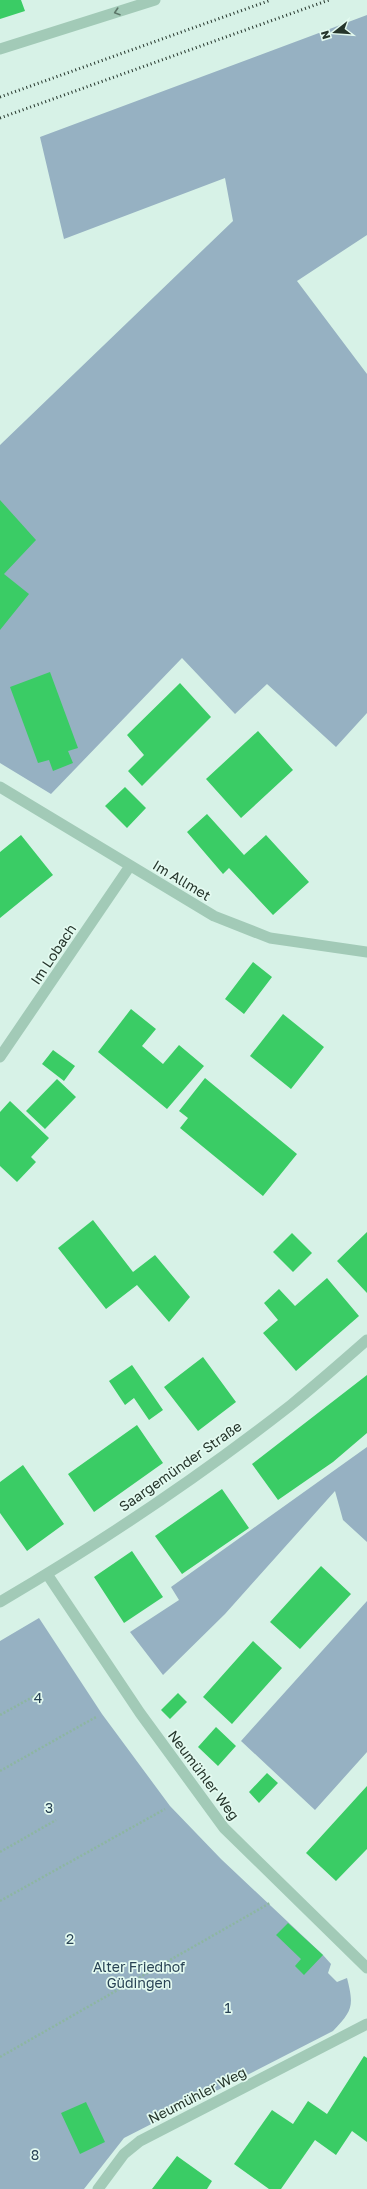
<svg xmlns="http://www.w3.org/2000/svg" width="367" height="2189" viewBox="0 0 367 2189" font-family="'Golos Text',sans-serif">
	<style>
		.green { fill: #96b1c2 }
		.building { fill: #3acc65 }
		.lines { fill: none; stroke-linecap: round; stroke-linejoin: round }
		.path { stroke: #8db6a1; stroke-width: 2.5; stroke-dasharray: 2 2; stroke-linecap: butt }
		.minor { stroke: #a2cab7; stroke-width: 11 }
		.rail { stroke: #25352b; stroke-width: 3; stroke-dasharray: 1 3; stroke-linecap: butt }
		.oneway { stroke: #5d786a }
		.labels { text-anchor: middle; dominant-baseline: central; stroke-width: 3.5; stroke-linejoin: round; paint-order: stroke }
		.street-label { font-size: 14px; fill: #25352b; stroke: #e3faf0 }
		.park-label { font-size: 14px; fill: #284254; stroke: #e3faf0 }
	</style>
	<rect width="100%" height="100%" fill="#d7f2e7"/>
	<path class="green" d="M367,15V235L297,281L367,374V713L336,747L267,684L235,714L182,658L51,794L0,763V445L233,221L225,178L64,239L40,137Z
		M367,1447V1542L343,1520L335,1491L225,1614L163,1675L130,1632L179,1600L171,1587Z
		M367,1601V1752L315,1810L241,1741Z
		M39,1618L102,1714L170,1806L221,1859L323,1955L331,1964L328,1973L337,1982L347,1978C354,2006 353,2010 333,2031L124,2138L84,2189H0V1641Z"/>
	<path class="building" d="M0,0H21L25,11L0,19Z
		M0,500L36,540L4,574L29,594L0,630Z
		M50,672L78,748L68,751L73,763L53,771L49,760L38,763L10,687Z
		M180,683L211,717L142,786L128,771L144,755L127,735Z
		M258,731L293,770L241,818L206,779Z
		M125,787L146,808L127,828L105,806Z
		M207,814L244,855L266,835L309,882L273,915L229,868L223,874L187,832Z
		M21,835L53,875L0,918V852Z
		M253,962L272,977L244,1014L225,999Z
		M131,1009L156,1029L142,1046L163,1064L179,1045L204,1066L167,1109L98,1052Z
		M283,1014L324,1047L291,1089L250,1056Z
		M53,1050L75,1066L64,1081L42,1064Z
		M205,1078L297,1154L263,1196L180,1128L188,1118L179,1111Z
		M57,1079L76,1097L45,1129L26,1111Z
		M10,1101L49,1138L31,1157L36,1162L17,1182L0,1166V1112Z
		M93,1220L133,1272L155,1255L190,1297L169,1322L137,1285L106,1309L58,1248Z
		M367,1232V1293L337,1261Z
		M292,1233L312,1253L293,1272L273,1252Z
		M327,1278L359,1316L296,1371L263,1333L278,1320L264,1303L279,1289L295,1306Z
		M203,1357L236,1402L198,1431L164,1387Z
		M132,1365L163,1410L149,1420L134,1398L125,1405L109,1381Z
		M367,1375V1433L333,1462L278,1500L252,1464Z
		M137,1425L163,1463L94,1512L68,1474Z
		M23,1465L64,1524L27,1551L0,1513V1482Z
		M222,1489L249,1528L182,1574L155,1536Z
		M132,1551L163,1597L124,1623L94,1577Z
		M321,1566L351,1594L300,1649L270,1622Z
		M253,1641L282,1668L232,1724L203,1697Z
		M178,1693L187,1702L170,1719L161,1710Z
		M216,1727L236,1746L218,1766L198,1747Z
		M267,1773L278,1783L259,1803L249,1792Z
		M367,1786V1849L336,1881L306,1853Z
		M288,1923L323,1955L304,1975L295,1966L301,1959L276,1935Z
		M364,2056L367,2058V2142L352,2131L336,2155L315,2140L281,2189H269L234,2164L272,2110L293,2124L308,2101L327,2114Z
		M86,2102L105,2142L80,2154L61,2113Z
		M177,2156L212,2181L207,2189H152Z"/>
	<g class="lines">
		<path class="path" d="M0,1715L40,1693
			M0,1771L96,1717
			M0,1852L56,1820
			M0,1901L165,1809
			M0,2057L270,1903"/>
		<path class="minor" d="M0,49L155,0
			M0,787L214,916L270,938L367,952
			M0,1057L130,866
			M47,1574L140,1713L224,1828L367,1968
			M0,1602C100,1543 199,1477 291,1405C317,1384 342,1362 367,1340
			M98,2189L124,2154L140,2141L367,2024"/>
		<path class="rail" d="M0,97L271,0
			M0,118L329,0"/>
	</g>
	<defs><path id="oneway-chevron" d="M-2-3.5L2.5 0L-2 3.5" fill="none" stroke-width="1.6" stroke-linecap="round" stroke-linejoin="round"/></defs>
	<use class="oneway" href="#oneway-chevron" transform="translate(117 12) rotate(162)"/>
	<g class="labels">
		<g class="street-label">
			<text transform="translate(182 880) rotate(31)">Im Allmet</text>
			<text transform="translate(53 954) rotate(-56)">Im Lobach</text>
			<text transform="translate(180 1466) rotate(-35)">Saargemünder Straße</text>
			<text transform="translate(204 1775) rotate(53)">Neumühler Weg</text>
			<text transform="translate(197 2095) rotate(-27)">Neumühler Weg</text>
		</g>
		<g class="park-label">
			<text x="38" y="1697">4</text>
			<text x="49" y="1807">3</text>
			<text x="70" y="1938">2</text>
			<text x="139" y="1966">Alter Friedhof<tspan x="139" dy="16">Güdingen</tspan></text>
			<text x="228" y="2007">1</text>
			<text x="35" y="2154">8</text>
		</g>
	</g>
	<g transform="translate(335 32) rotate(253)" stroke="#e3faf0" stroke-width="3" paint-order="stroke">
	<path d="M0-3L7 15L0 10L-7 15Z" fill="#25352b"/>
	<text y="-6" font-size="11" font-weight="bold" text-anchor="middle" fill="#25352b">N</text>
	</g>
</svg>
